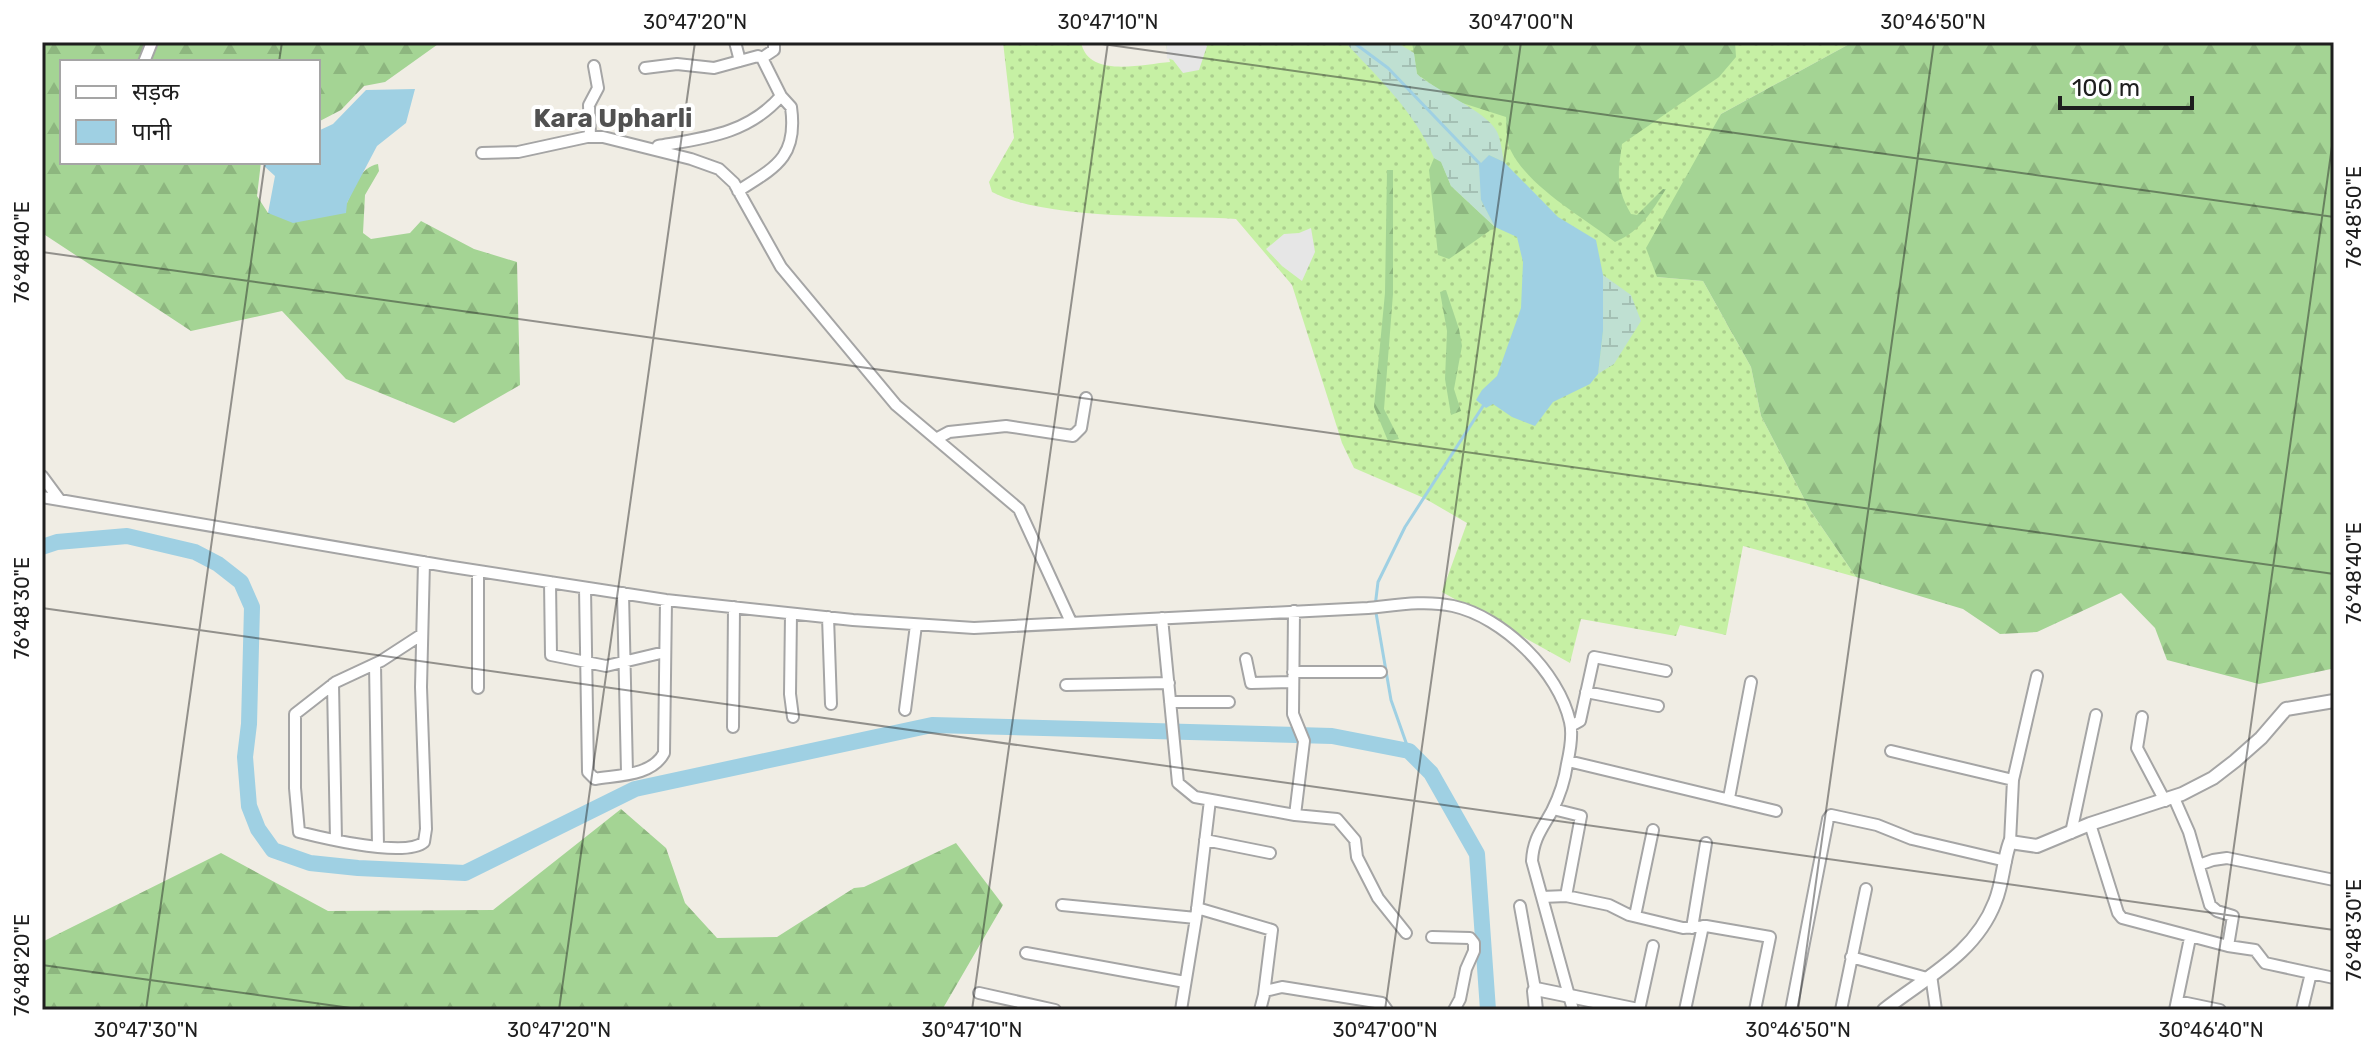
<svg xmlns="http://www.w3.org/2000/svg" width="2376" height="1052" viewBox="0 0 2376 1052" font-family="Rubik,'Noto Sans Devanagari',sans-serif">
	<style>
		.grass { fill: url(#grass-dots) }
		.forest { fill: url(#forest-firs) }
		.wetland { fill: url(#wetland-marsh) }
		.parking { fill: #e6e6e6 }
		.water { fill: #9fd0e3 }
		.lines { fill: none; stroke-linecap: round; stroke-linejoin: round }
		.stream { stroke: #9fd0e3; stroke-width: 3 }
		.river { stroke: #9fd0e3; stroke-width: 16 }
		.minor-casing { stroke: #a5a5a5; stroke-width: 14 }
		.tertiary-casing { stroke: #a5a5a5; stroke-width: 16 }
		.minor { stroke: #fff; stroke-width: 10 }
		.tertiary { stroke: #fff; stroke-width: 12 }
		.ticks { fill: none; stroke: #1e1e1e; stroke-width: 2; stroke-opacity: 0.45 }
		.labels { text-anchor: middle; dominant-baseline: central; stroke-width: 8; stroke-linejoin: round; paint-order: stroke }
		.quarter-label { font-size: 26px; font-weight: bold; fill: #515151; stroke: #fff }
		.neatline { fill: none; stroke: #1e1e1e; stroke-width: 3 }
		.ticks-label { font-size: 20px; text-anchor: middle; fill: #1e1e1e }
	</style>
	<defs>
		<pattern id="grass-dots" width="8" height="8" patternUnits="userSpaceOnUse" patternTransform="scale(2)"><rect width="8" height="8" fill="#c6f0a4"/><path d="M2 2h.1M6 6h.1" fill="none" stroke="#aacd8d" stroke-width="1.8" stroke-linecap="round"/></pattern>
		<pattern id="forest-firs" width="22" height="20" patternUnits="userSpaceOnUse" patternTransform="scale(2)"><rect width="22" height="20" fill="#a4d494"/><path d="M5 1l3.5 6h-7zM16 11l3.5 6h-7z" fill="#8db67f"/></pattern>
		<pattern id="wetland-marsh" width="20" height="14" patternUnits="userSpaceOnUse" patternTransform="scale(2)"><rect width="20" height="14" fill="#bfe0d2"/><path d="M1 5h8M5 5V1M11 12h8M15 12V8" fill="none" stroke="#a4c0b4"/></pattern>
	</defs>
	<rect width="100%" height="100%" fill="#f0ede4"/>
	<path class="grass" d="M1003,42H1081C1088,79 1143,64 1170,62L1165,42H1853L1721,114L1657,277L1703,281L1751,367L1761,416L1810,510L1856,577L1743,546L1726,635L1680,625L1676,636L1581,619L1570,663L1442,592L1467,523L1424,498L1354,468L1342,443L1292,285L1236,219C1170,215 1048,221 992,192L989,182L1014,138Z"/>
	<path class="forest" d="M42,42H441L385,82L364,86L341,110L318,122V62H62V162H261L257,196L268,213L347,203C354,188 360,167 378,164L379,171L365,195L363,233L371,239L410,233L421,221L474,249L517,262L520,385L454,423L346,379L282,311L191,331L42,233Z
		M1412,42H1735L1736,57L1719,77L1622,144C1618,174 1615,186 1631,214L1637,215L1663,189H1666C1652,211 1641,231 1615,242C1583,217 1528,187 1510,149C1506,140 1507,127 1506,117L1453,100L1417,74Z
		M1853,42H2334V658L2331,669L2259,684L2167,660L2155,628L2121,593L2037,632L2000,634L1963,609L1856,577L1810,510L1761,416L1751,367L1703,281L1657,277L1646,248L1721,114Z
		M1434,158L1441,161L1451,186L1495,227L1449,259L1438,255L1429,170Z
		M1387,170H1393V294L1384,409L1399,439L1388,441L1374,407L1385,293Z
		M1446,290L1459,329L1462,346L1454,389L1461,411L1451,415L1445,379L1447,331L1440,292Z
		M621,809L666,848L685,903L717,938L777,937L854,888L864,887L956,843L1003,905L942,1010H42V942L221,853L328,911L493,910Z"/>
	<path class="wetland" d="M1345,42H1396L1414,53L1417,74C1438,92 1484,110 1496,130C1501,138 1502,153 1504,162L1489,155L1481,200L1495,227L1451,186L1441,162L1434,158C1415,112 1378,78 1345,42Z
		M1603,275L1631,295L1641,321L1614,364L1598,374L1603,331Z"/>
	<path class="parking" d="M1166,42H1204L1207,46L1199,70L1183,73L1173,60L1167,58Z
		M1311,228L1315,252L1302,281L1282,266L1266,249L1284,234L1299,233Z"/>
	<path class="water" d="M415,89L406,123L377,146L347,203L346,213L293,223L268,213L275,176L264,166L269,162H318V131L333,124L366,90Z
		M1489,155L1504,162L1558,217L1596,240L1603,275V331L1598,374L1590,384L1553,402L1535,426L1512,417L1493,404L1486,408L1476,400L1482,390L1497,376L1521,308L1523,262L1517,237L1495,227L1481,200L1479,165Z"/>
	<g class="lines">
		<path class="stream" d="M1353,42L1388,68L1480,164
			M1409,751L1391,700L1375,607L1378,582L1405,527L1485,403"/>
		<path class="river" d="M42,547L57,542L127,536L195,552L218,564L241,582L252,607L249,724L245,757L249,806L258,829L273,850L310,863L358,868L465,873L635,789L932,725L1332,736L1409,751L1431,773L1477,854L1488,1010"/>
		<defs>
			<path id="minor" d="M735,42L740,61
				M762,58L774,50V42
				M144,62L152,42
				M645,68L677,64L714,68L758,56L762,58L781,96L791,107C798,157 776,167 738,191
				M590,137L589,105L598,88L594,66
				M658,146C705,138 748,134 781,96
				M482,153L518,152L587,137H603L691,159L719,169L734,183L781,267L896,405L1019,509L1071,622
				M936,439L949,432L1006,426L1073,436L1081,428L1086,398
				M42,476L59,499
				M42,497L446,566L666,600L853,620L974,628L1368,608C1397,605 1425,600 1453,606C1503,617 1559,672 1570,722C1573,735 1570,751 1567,764C1565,779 1559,797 1552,811C1542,829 1533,839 1532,861L1573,1010
				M478,571V688
				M550,582L551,655L606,666L665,652
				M585,588L588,772L595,779C618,775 652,776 664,753L666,600
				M623,593L627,773
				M791,614L790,694L793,717
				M828,617L831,704
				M1162,618L1178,783L1195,797L1295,815L1304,741L1293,714L1294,611
				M421,635L381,661L336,682L295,714V788L299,832C323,838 406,858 424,842L426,829L421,687L424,562
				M1246,659L1251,683L1293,682
				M375,664L378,846
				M1293,672H1381
				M333,684L336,840
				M1066,685L1169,683
				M1586,692L1658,706
				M1170,702H1229
				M905,710L916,625
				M2142,717L2137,748L2165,801
				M1571,726L1580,721L1594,657L1666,671
				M733,727L734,607
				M1891,751L2013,780L2010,842
				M1568,761L1776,811
				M2013,780L2037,676
				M1729,798L1751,682
				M2174,798L2189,832L2210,905L2217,911L2233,916L2228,946L2255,950L2265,963L2334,978
				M1553,809L1581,816L1566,896
				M1295,815L1337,819L1355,840L1357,857L1378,898L1406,933
				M2090,824L2118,913L2122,918L2228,946
				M2071,833L2096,715
				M1205,840L1270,853
				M2199,865L2213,860L2227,858L2334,880
				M1542,897L1566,896L1609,905L1629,915L1683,928L1706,926L1770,937L1755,1010
				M1062,905L1196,918
				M1520,906L1535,989
				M1197,908L1272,930L1264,994
				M1635,916L1653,830
				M1692,928L1706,843
				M1432,937L1470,938L1474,943V951L1466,969L1460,999L1454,1010
				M1026,953L1185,982
				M1851,957L1927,978
				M1931,975L1936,1010
				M979,993L1055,1010
				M2177,1001L2220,1010
				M1181,1010L1196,918L1210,800
				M1260,1010L1265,991L1282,987L1382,1003L1387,1010
				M1639,1010L1653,946
				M1685,1010L1703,926
				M1791,1010L1828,819L1831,815L1877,825L1912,839L2006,861
				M1841,1010L1866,889
				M2175,1010L2190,938
				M2302,1010L2311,973"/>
			<path id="tertiary" d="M1536,1010L1534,991L1536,989L1638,1010
				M1884,1010C1926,977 1975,954 1995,902C2003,883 2003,861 2010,842L2037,846L2090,824L2182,794L2213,778L2235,761L2261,738L2286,709L2334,701"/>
		</defs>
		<use href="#minor" class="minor-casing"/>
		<use href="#tertiary" class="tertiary-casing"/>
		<use href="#minor" class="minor"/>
		<use href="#tertiary" class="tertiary"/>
	</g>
	<path class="ticks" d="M1088,42L2334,217M279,62L282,42M42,252L2334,574M42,608L2334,930M42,965L365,1010M146,1010L265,162M559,1010L695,42M972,1010L1108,42M1385,1010L1521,42M1798,1010L1934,42M2211,1010L2334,132"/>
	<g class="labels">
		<g class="quarter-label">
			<text x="613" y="118">Kara Upharli</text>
		</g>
	</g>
	<rect width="2376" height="1052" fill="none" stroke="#ffffff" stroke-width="88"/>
	<rect x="60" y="60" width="260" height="104" fill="#ffffff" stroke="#a5a5a5" stroke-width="2"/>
	<rect x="76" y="86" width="40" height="12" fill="#ffffff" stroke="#a5a5a5" stroke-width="2"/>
	<text x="132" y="100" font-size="24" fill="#1e1e1e">सड़क</text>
	<rect x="76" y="120" width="40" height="24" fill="#9fd0e3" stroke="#a5a5a5" stroke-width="2"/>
	<text x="132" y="140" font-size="24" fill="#1e1e1e">पानी</text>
	<path d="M2060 96v12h132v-12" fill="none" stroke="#1e1e1e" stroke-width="4"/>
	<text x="2072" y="96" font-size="24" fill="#1e1e1e" stroke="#ffffff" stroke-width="6" paint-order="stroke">100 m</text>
	<rect x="44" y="44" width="2288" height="964" class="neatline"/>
	<g class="ticks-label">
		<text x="695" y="29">30°47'20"N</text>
		<text x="1108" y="29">30°47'10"N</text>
		<text x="1521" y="29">30°47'00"N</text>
		<text x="1933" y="29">30°46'50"N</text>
		<text transform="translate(2354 217) rotate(-90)" y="7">76°48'50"E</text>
		<text transform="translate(22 252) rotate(-90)" y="7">76°48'40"E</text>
		<text transform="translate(2354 573) rotate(-90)" y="7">76°48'40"E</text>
		<text transform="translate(22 608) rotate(-90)" y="7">76°48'30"E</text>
		<text transform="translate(2354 930) rotate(-90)" y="7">76°48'30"E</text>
		<text transform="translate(22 965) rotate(-90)" y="7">76°48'20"E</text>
		<text x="146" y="1037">30°47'30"N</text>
		<text x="559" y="1037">30°47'20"N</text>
		<text x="972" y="1037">30°47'10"N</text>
		<text x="1385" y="1037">30°47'00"N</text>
		<text x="1798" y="1037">30°46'50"N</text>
		<text x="2211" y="1037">30°46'40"N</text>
	</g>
</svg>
